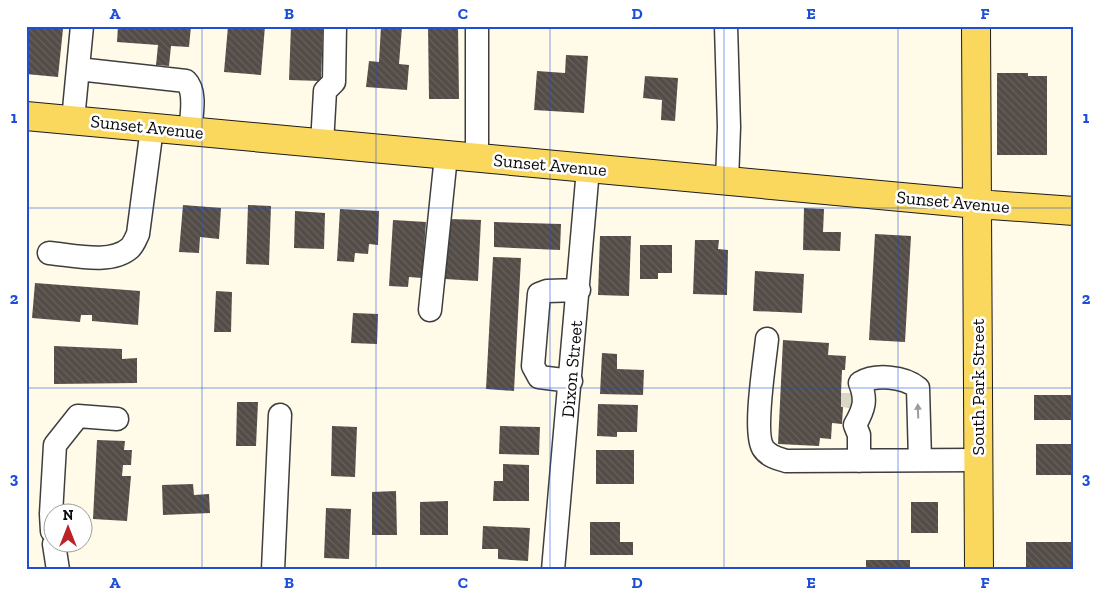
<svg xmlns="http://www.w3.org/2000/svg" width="1100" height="596" viewBox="0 0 1100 596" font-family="'Zilla Slab',serif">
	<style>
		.building { fill: url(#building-back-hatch) }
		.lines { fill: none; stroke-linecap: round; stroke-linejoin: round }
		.minor-tunnel { stroke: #dad7c7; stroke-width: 22; stroke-dasharray: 22 11; stroke-linecap: butt }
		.minor-casing { stroke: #3e3e3e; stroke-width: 25 }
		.major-casing { stroke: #1c1c1c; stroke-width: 30 }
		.minor { stroke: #fff; stroke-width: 22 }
		.major { stroke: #fad75d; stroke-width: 28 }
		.oneway { fill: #9d9d9d }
		.grid { fill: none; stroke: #1d4ed8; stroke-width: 1; stroke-opacity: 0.55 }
		.labels { text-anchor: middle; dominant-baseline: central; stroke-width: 5; stroke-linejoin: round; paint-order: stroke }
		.street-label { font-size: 18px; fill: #0b0b0b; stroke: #fff }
		.neatline { fill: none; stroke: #1d4ed8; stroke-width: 2 }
		.grid-label { font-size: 16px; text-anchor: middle; font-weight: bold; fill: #1d4ed8 }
	</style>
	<defs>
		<pattern id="building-back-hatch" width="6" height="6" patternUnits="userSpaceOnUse" patternTransform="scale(1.25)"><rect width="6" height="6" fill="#534c47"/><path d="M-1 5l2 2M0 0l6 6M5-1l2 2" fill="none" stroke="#67615d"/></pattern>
	</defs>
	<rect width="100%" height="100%" fill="#fffbe8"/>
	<path class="building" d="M26,26H56L63,29L58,77L26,74Z
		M118,26H191L189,47L171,46L169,66L156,65L158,45L117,42Z
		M228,26H265L261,75L224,72Z
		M291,26H323L321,81L289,80Z
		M381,26L402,27L399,64L409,65L407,90L366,87L369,61L379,62Z
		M428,26H458L459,99H429Z
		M566,55L588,56L584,113L534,110L537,71L565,73Z
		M997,73H1028V76H1047V155H997Z
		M645,76L678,78L675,121L661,120L662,100L643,98Z
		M183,205L221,208L219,239L200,237L199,253L179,252Z
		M248,205L271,206L269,265L246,264Z
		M804,208L824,209L823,232H841L840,251L803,250Z
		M340,209L379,211L378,245L369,244L368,254L355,253L354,262L337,261Z
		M295,211L325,213L324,249L294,248Z
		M449,219L481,220L478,281L445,279Z
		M393,220L426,222L422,278L409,277L408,287L389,286Z
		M494,222L561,224L560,250L494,247Z
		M875,234L911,236L905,342L869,340Z
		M600,236H631L629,296L598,295Z
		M695,240H719L718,249L728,250L727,295L693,294Z
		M640,245H672V273H658V279H640Z
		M493,257L521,258L514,391L486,389Z
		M755,271L804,274L802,313L753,311Z
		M35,283L140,291L138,325L92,321V315H81L80,322L32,318Z
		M216,291L232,292L231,332H214Z
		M353,313L378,314L377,344L351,343Z
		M783,340L829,343L828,355L846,356L845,370H842L841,393L867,394L866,408L843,407L842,424L832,423L831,439L820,438L819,446L778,444Z
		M54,346L122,349V359L137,358V383L54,384Z
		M602,353L617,354V369L644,370L643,395L600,394Z
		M1034,395H1074V420H1034Z
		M237,402H258L256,446H236Z
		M598,404L638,405L637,432H617V437L597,436Z
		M332,426L357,427L355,477L331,476Z
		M500,426L540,427L539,455L499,454Z
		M97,440L125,441L124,450H132L131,465H123L122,476H131L127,521L93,519Z
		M1036,444H1074V475H1036Z
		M596,450H634V484H596Z
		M503,464L529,465V501H493L494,481H503Z
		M193,484L194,495L209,494L210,513L163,515L162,485Z
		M396,491L397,535H372V492Z
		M448,501V535H420V502Z
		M911,502H938V533H911Z
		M326,508L351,509L349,559L324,558Z
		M590,522H620V542H633V555H590Z
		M483,526L530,528L528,561L498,559V549H482Z
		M1026,542H1074V570H1026Z
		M866,560H910V570H866Z"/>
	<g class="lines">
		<path class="minor-tunnel" d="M852,407V393"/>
		<defs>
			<path id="minor" d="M477,26V158
				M726,26L729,127L727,181
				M78,69L186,81C197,92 191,117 190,132
				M73,120L82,26
				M322,144L325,91L334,82L335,26
				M49,253C73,255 111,265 130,248C134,244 136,238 138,234L152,128
				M430,310L446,156
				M767,339C765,360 753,432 763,448C768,456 777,458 786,461L978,460
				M571,381L539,377L533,366L539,294L547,291L579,290
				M859,461V435L855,425C864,409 867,400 860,383C875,374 904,376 918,388L920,460
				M52,531L51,514L55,445L78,416L117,419
				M54,544L58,570
				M273,570L280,415
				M553,570L588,169"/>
			<path id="major" d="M976,26L979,570
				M26,116L977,204L1074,211"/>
		</defs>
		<use href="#minor" class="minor-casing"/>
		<use href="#major" class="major-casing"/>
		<use href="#minor" class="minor"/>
		<use href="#major" class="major"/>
	</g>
	<defs><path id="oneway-solid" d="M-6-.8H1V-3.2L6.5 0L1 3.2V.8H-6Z" transform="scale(1.25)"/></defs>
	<use class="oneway" href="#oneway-solid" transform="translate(918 411) rotate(-92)"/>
	<path class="grid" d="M202,26V570M376,26V570M550,26V570M724,26V570M898,26V570M26,208H1074M26,388H1074"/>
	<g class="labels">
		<g class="street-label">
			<text transform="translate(147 127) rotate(6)">Sunset Avenue</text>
			<text transform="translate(550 165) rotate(5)">Sunset Avenue</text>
			<text transform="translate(953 202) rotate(5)">Sunset Avenue</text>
			<text transform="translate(572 369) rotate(-85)">Dixon Street</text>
			<text transform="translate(978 387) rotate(-90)">South Park Street</text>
		</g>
	</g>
	<rect width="1100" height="596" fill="none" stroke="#ffffff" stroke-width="55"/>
	<g transform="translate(68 528)"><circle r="24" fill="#ffffff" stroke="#9d9d9d"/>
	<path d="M0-4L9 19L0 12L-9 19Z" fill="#bb2327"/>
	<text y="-8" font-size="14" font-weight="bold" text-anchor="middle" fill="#0b0b0b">N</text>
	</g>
	<rect x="28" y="28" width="1044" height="540" class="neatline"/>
	<g class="grid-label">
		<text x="115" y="19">A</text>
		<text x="289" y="19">B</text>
		<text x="463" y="19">C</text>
		<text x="637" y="19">D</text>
		<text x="811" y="19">E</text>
		<text x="985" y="19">F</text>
		<text x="14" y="123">1</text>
		<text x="1086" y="123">1</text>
		<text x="14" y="304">2</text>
		<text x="1086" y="304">2</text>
		<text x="14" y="484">3</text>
		<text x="1086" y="484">3</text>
		<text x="115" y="588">A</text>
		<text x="289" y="588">B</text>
		<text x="463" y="588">C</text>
		<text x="637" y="588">D</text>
		<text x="811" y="588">E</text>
		<text x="985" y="588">F</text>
	</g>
</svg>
